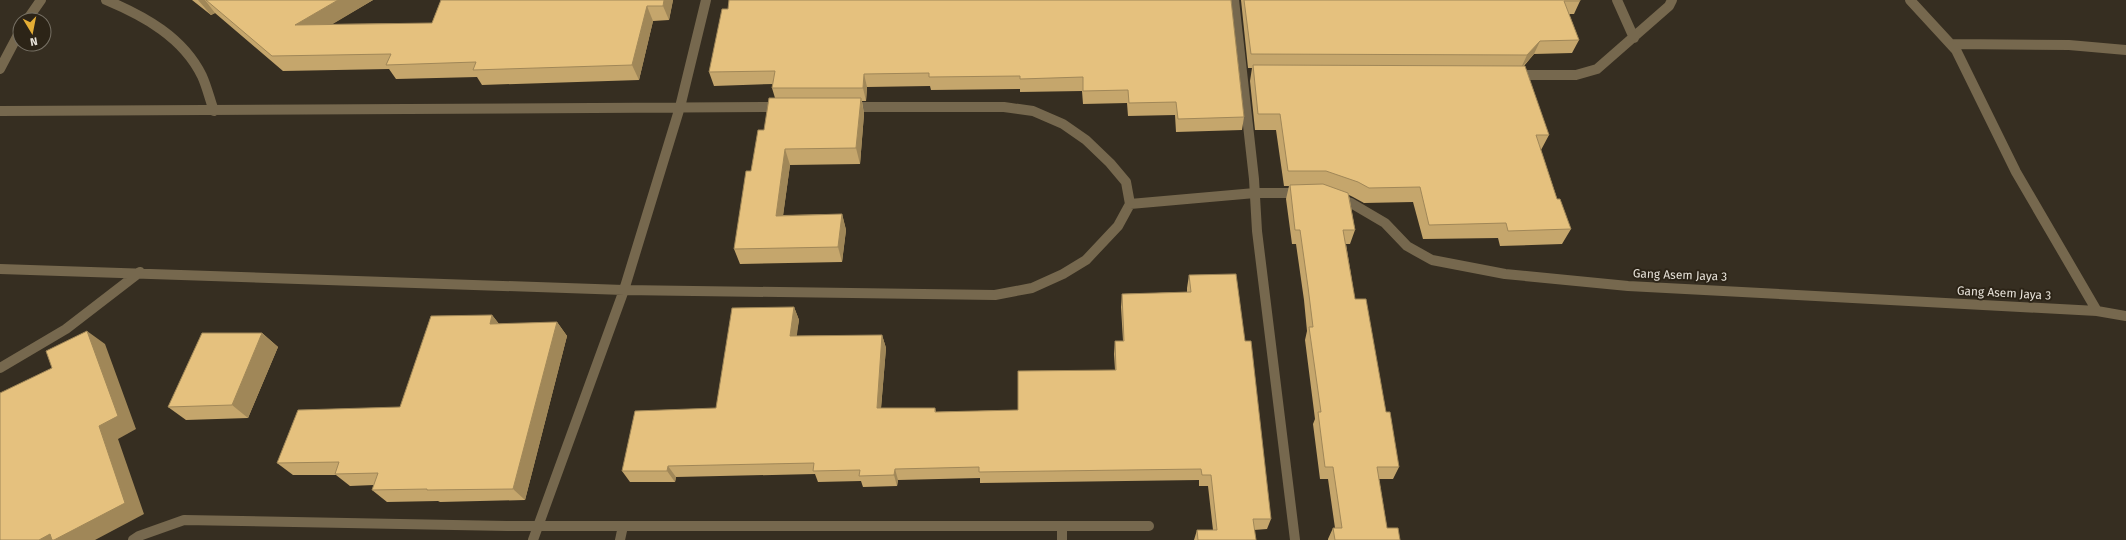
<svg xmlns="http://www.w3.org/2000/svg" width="2126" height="540" viewBox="0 0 2126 540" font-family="'Fira Sans',sans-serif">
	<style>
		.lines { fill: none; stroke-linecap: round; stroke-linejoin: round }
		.minor { stroke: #76684e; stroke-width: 10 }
		.wall { fill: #c5a66c }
		.shaded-wall { fill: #a08758 }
		.building { fill: #e5c17e; stroke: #a08758 }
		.labels { text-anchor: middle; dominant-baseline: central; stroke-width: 4; stroke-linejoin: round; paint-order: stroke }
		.street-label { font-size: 12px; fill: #e6e1d8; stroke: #2c2417 }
	</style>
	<rect width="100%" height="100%" fill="#362e21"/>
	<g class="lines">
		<path class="minor" d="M106,0C144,16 183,37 202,76C207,87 210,100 214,111
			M1234,0L1254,179L1257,231L1295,540
			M1617,0L1634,38
			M1910,0L1956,50L2016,172L2097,311
			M27,20L41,0
			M1952,44L2069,45L2126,50
			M0,69L20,31
			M1516,75H1576L1597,69L1669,6L1672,0
			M0,111L780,107
			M1339,199L1351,203L1385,223L1407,246L1432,260L1505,274L1628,286L2097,311L2126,316
			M1130,204L1255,193H1300
			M0,269L624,290L995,295L1032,288L1063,274L1086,260L1118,226L1130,204L1126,182L1110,163L1086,140L1063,124L1033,111L1004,107H850
			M0,368L66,329L140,272
			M1062,526V540
			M133,540L139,536L184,520L507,526H1149
			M533,540L624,290L680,107L706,0
			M620,540L623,526"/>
	</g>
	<path class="wall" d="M192,0H373L332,24L432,23L441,0H673L669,20L653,21L639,80L482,85L477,77L396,79L389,69L283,71L215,13L211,15Z
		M1231,0L1244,117L1242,130L1176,132L1175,115L1128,116L1127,103L1083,104L1082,91L1020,92V89L931,90L930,86L867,87L866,101H862L864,114L860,164L790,165L783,215L842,214L846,230L842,262L740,264L734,249L751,171L775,98L772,88L773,84L714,86L709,72L728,9Z
		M1241,0H1580V1L1574,14H1569L1579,40L1572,53L1534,54L1524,66L1549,135L1541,150L1557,199L1571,229L1562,244L1500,246L1498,238L1423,239L1413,202L1364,203L1353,197L1349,195L1355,230L1350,244H1346L1355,299L1386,412L1399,467L1393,479H1379L1387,528L1400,540H1328V539L1333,528H1335L1328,479H1320L1313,424L1315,419L1305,340L1307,331L1304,300L1296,244H1292L1286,199L1289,186H1284L1276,130H1255L1250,81L1252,68H1248Z
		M1189,275L1245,341L1271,519L1267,529L1254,530L1256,540H1194L1197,530H1213L1208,486H1199V480L980,483V478L898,480L897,486L863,487L861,481L818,482L815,474L676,477L675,482H630L622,471L716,408L794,307L799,320L796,336L882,335L886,348L881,408H935L936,412L1018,410L1115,370L1114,354L1115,341H1123L1121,307L1122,294L1187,292V288Z
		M492,315L499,324L557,322L567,336L525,500L440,502L438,501L387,502L372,490L374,485L350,486L336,475H293L277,463L400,407Z
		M262,333L278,347L248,418L186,420L168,407Z"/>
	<path class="shaded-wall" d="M198,0H205L215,13L211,15Z
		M338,0H373L306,40L295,25Z
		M664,0H673L669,20L663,6Z
		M647,6L653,21L639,80L632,65Z
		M1540,41L1534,54L1521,68L1527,55Z
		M864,74L867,87L866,101L863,88Z
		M861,98L864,114L860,164L856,148Z
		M785,149L790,165L781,231L776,216Z
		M842,214L846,230L842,262L838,247Z
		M794,307L799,320L795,349L790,336Z
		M492,315L503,329L490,324Z
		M557,322L567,336L525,500L513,489Z
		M87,331L105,344L136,429L118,439L144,514L95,540H39Z
		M262,333L278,347L248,418L232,405Z
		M882,335L886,348L880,420L877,408Z
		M668,466L676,477L675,482L667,471Z
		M895,469L898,480L897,486L894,475Z"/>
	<path class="building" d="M206,0H338L295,25L432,23L441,0H664L663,6H647L632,65L473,70L476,62L386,65L391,54L272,56Z
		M729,0H1231L1244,117L1178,119L1176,102L1129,103L1128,90L1083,91V77L1020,79V76L929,77V73L864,74L863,88H772L775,71L709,72L722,9H728Z
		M1244,0H1580V1H1564L1579,40L1540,41L1527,55L1251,54Z
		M1253,65L1525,66L1549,135H1536L1557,199H1560L1571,229L1508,231L1506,223L1429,225L1420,187L1369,188L1358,182L1326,171H1288L1280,114H1258Z
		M769,98H861L856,148L785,149L776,216L842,214L838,247L734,249L746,171H751L758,130H764Z
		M1323,184L1348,193L1355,230H1343L1355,299H1366L1386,412H1390L1399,467H1377L1387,528H1398L1400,540H1335L1333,528H1342L1333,467H1325L1318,412H1321L1309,327H1313L1308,287L1300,230H1295L1290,185Z
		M1236,274L1245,341H1251L1271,519H1253L1256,540H1198L1197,530H1217L1211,475H1202L1201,469L979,472V467L895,469L894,475L859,476L860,470L813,471L814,463L668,466L667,471H622L635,411L716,408L732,308L794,307L790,336L882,335L877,408H935V412L1018,410V371L1116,370L1115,341H1124L1122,294L1191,292L1189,275Z
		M492,315L490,324L557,322L513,489L427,490V489L372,490L378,473L335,474L339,462L277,463L298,410L400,407L431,316Z
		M87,331L118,416L99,426L125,503L54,540H52L50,534L39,540H0V393L52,368L46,351Z
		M202,333H262L232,405L168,407Z"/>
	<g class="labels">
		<g class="street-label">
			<text transform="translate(1680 275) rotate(2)">Gang Asem Jaya 3</text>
			<text transform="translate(2004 293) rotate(3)">Gang Asem Jaya 3</text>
		</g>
	</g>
	<g transform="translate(32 32) rotate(170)"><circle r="19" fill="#2c2417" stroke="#767064"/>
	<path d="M0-3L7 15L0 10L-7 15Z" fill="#e4ad35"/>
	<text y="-6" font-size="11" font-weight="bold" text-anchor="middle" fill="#e6e1d8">N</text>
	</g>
</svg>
